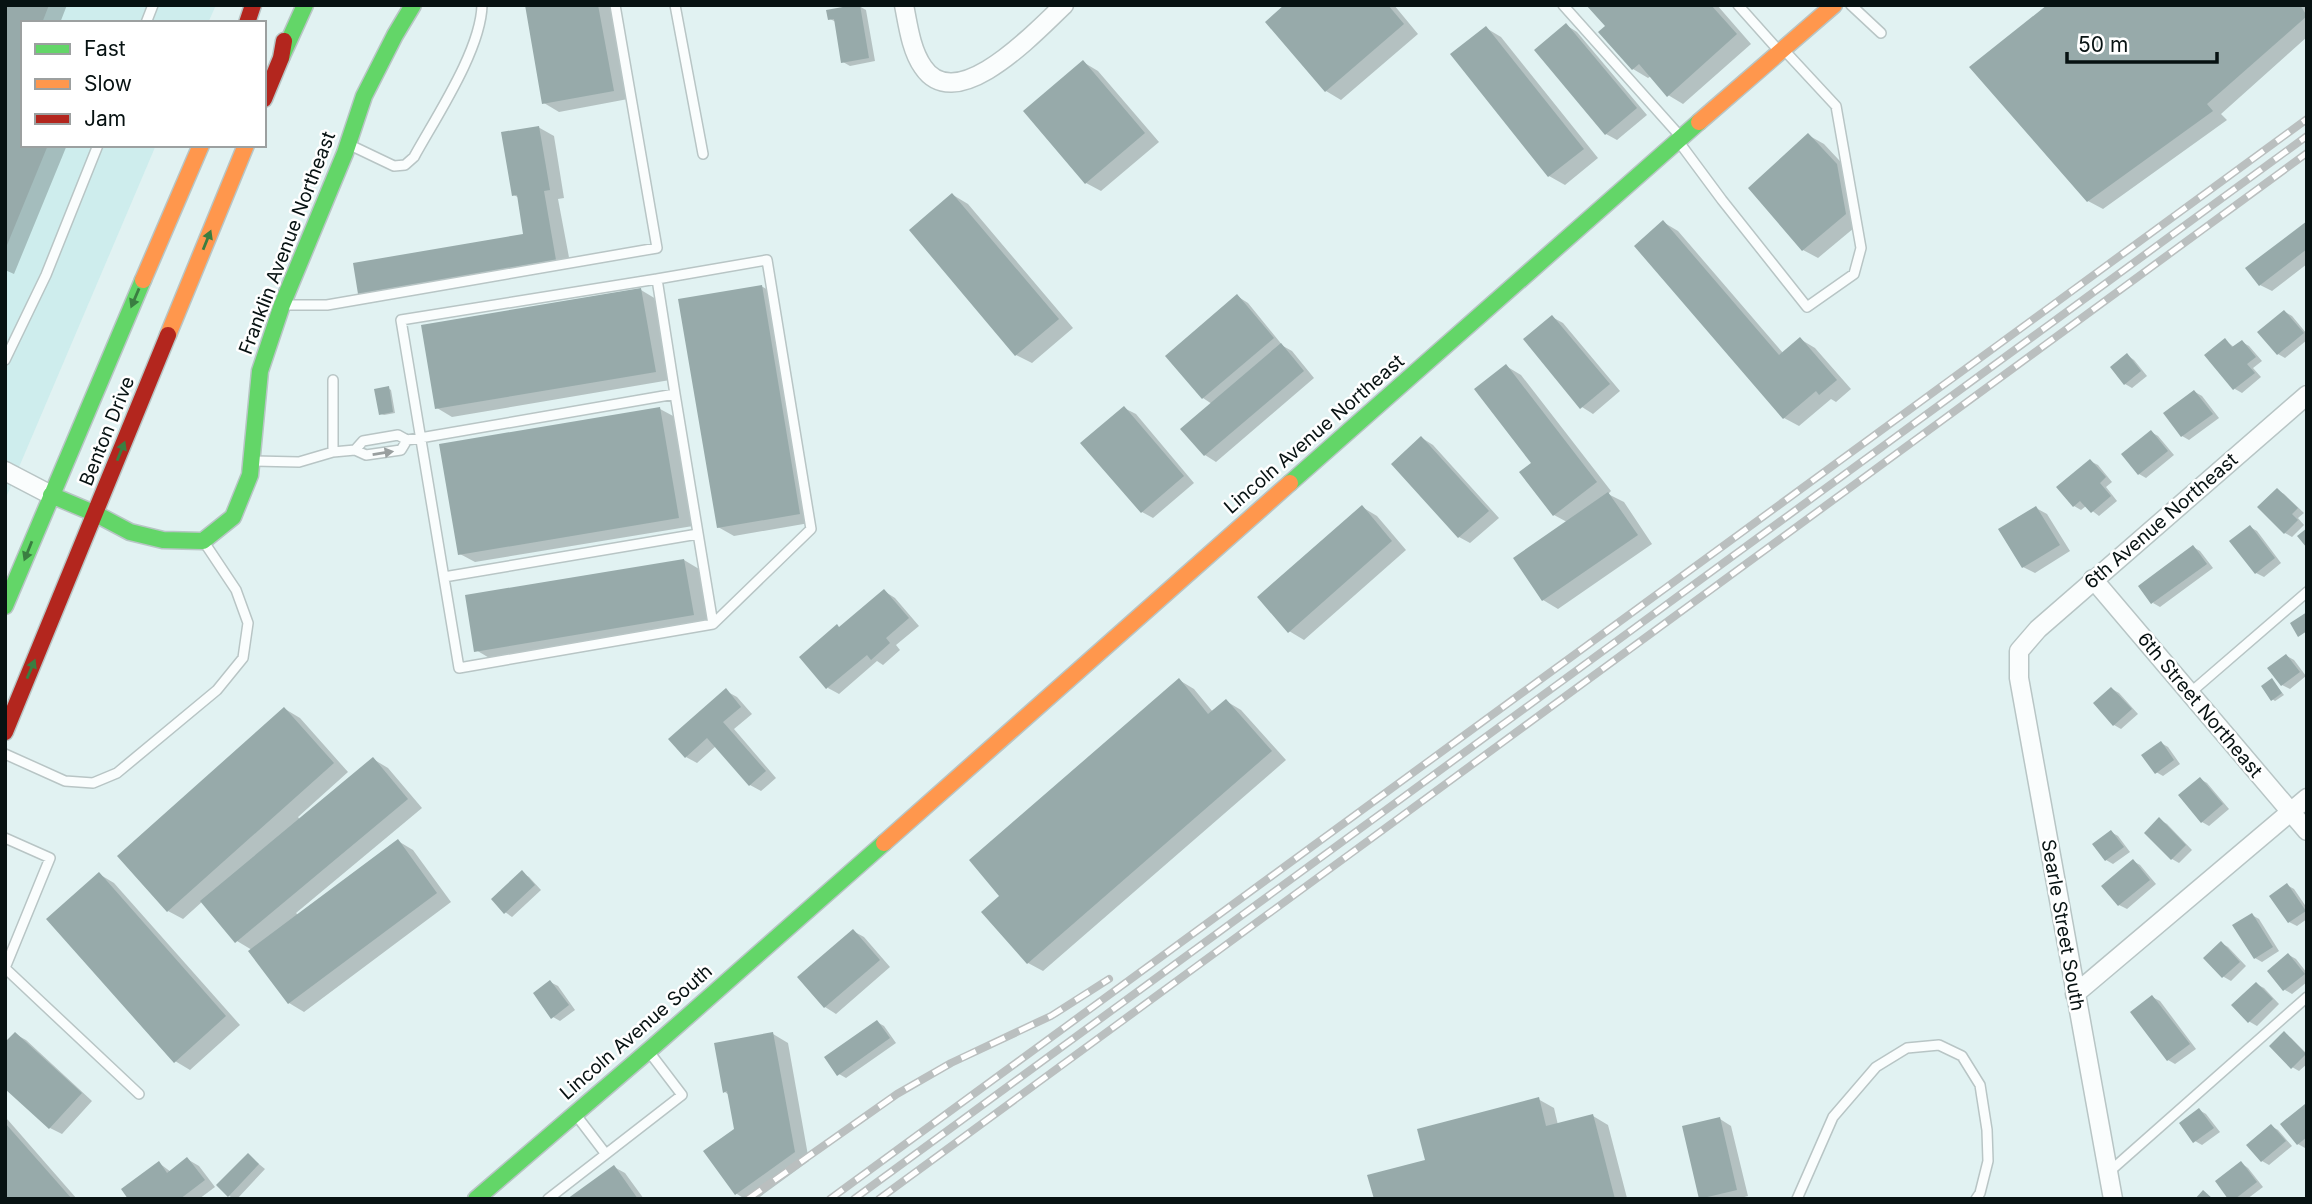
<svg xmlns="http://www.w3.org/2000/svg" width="2312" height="1204" viewBox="0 0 2312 1204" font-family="Inter,sans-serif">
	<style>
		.built { fill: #ceeded }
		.shadow { fill: #0003 }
		.building { fill: #97aaaa }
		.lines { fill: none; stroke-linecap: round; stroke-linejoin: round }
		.lane-casing { stroke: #b8c5c5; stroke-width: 12 }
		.street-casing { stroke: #b8c5c5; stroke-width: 21 }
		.fast-casing { stroke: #b8c5c5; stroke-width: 19 }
		.slow-casing { stroke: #b8c5c5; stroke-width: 19 }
		.jam-casing { stroke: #b8c5c5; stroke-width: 19 }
		.lane { stroke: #fafdfd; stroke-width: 9 }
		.street { stroke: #fafdfd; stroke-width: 18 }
		.fast { stroke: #63d668; stroke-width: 16 }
		.slow { stroke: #ff974d; stroke-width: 16 }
		.jam { stroke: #b3261e; stroke-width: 16 }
		.rail-casing { stroke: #babfbf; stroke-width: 8 }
		.rail { stroke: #fff; stroke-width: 5; stroke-dasharray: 16; stroke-linecap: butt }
		.oneway { fill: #3a7e41 }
		.oneway2 { fill: #999f9f }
		.labels { text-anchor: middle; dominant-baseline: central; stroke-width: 5; stroke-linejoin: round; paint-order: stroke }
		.street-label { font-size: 19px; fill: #071212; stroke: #fff }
	</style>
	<rect width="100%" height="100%" fill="#e1f2f2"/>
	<path class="built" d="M5,5H216L208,23H23V145H156L5,500Z"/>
	<path class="shadow" d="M5,5H67L60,23H23V145H67L14,274L5,270Z
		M526,5H611L628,99L559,112L544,103Z
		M1287,5H1394L1418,34L1341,100L1326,91Z
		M1589,5H1717L1751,44L1683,104L1668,95L1651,76L1648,78L1633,69L1601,32L1607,26Z
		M2049,5H2306L2307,37L2221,114L2227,120L2103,209L2088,201Z
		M859,6L866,10L875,61L850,66L843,62L836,22L830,19Z
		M1566,25L1577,32L1647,115L1617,140L1606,134Z
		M1486,28L1501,37L1598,158L1565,185L1549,176Z
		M1083,62L1098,71L1159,142L1101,191L1086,183Z
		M538,127L554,136L564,198L558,199L571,268L375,301L360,293L525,235L519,198L514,195Z
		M1808,135L1824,144L1852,174L1860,223L1818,258L1803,250Z
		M953,195L968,204L1073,328L1032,363L1016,355Z
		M1663,222L1678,231L1783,353L1800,339L1815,348L1851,389L1836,402L1831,399L1799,426L1784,418Z
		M2307,223V264L2272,291L2260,285Z
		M761,286L777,295L815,522L734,536L718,527Z
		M641,290L656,299L670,380L452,417L437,408Z
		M1237,296L1248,303L1283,346L1292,351L1314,378L1216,462L1205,455L1183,429L1212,404L1203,398Z
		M2285,312L2292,316L2307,334V340L2285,358L2278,354Z
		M1552,317L1563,323L1620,391L1593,414L1582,407Z
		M2225,340L2235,348L2242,342L2249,346L2262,361L2253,368L2261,377L2242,393L2235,389Z
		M2127,355L2134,360L2147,376L2132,388L2125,384Z
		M1506,366L1521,375L1611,491L1608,494L1624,502L1652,544L1558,609L1543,600L1567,522L1554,515L1521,473L1534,463Z
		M388,388L391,390L395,413L384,415L381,414Z
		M2195,392L2202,396L2219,418L2189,440L2182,436Z
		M1124,408L1136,414L1194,483L1153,518L1142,512Z
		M660,409L675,417L693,526L475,562L460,554Z
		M2151,432L2158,436L2174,455L2146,478L2139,474Z
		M1422,438L1433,445L1499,518L1470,543L1459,537Z
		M2090,461L2098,465L2112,482L2106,487L2117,501L2099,516L2086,506L2081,510L2074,506L2058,487Z
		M2277,490L2284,494L2304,513L2298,518L2304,525L2292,537L2285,533Z
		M1362,507L1377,516L1406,550L1304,640L1289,631Z
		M2036,508L2047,514L2070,551L2035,573L2023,567Z
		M2250,527L2257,531L2281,563L2264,577L2256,573Z
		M2193,547L2200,551L2213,568L2160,607L2153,603Z
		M684,560L699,569L708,623L491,659L476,650Z
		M884,591L895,598L919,626L896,645L900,650L883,665L877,661L839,694L828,688L841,628Z
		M2287,656L2294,660L2306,676L2290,689L2282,685L2270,668Z
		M1179,680L1194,689L1213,712L1226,701L1241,710L1286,760L1043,971L1028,963L1002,896Z
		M2272,680L2284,695L2275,701L2272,699Z
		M2112,689L2119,693L2138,714L2121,729L2114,725Z
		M726,691L737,697L752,714L734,729L776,778L761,791L750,785L716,746L697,763L686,757Z
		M285,709L300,718L348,772L298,817L300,820L373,759L388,768L422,808L296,913L298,915L398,841L413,850L451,902L304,1012L289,1003L252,950L237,941L203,901L183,919L168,911Z
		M2161,743L2168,747L2180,764L2163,776L2156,772Z
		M2200,779L2207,783L2229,809L2209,826L2202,822Z
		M2160,820L2167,824L2192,850L2179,863L2172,859L2146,833Z
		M2111,832L2118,836L2130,852L2113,864L2106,860Z
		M2133,861L2140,865L2156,884L2127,909L2119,905Z
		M522,873L529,877L541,890L512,917L505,912Z
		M99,874L114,883L240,1025L190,1070L175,1061Z
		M2287,885L2294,889L2307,908V919L2297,926L2289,922L2271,896Z
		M2252,915L2259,919L2279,951L2262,962L2255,958Z
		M853,931L864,937L890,967L836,1014L825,1007L800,977Z
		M2221,943L2228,947L2246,966L2231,981L2224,977L2205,958Z
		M2289,955L2296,959L2307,973V982L2292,994L2285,990Z
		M550,982L558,986L575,1010L560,1021L553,1017Z
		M2256,984L2264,988L2279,1004L2257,1026L2250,1022L2234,1005Z
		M2152,997L2160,1001L2196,1049L2175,1064L2168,1060Z
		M877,1022L884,1026L896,1043L846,1078L839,1074Z
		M15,1034L26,1040L92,1101L62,1134L50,1128L5,1087Z
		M773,1034L788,1043L809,1161L757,1199H745L737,1194L705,1151L736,1129L729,1095L725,1092L716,1044Z
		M2284,1034L2291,1038L2307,1054V1064L2299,1071L2292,1067Z
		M1538,1099L1554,1108L1558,1125L1593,1116L1608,1125L1627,1198L1630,1199H1375Z
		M2307,1107V1147L2305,1148L2298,1144Z
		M2199,1110L2206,1114L2220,1132L2202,1145L2195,1141Z
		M5,1118L8,1120L77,1199H5Z
		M1720,1119L1731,1126L1748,1196L1737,1199L1701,1198Z
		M2271,1126L2278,1130L2292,1146L2269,1165L2262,1161Z
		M248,1155L265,1169L237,1199H235L229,1196Z
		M187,1159L199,1166L215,1187L199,1199H130L159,1163L171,1172Z
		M2241,1163L2248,1168L2263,1187L2247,1199H2230Z
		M614,1167L625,1173L644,1199H570Z"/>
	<path class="building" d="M5,5H49L42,23H23V145H48L5,250Z
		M525,5H598L614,91L542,104Z
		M854,5H860L869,58L841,63L834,19L828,20L826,10Z
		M1284,5H1388L1404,24L1325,92L1265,22Z
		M1586,5H1711L1737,34L1667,97L1639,64L1632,70L1598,32L1605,26Z
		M2047,5H2300L2307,16L2207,104L2213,111L2087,202L1969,67Z
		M1566,23L1637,108L1605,135L1534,50Z
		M1486,26L1584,149L1548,177L1450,54Z
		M1083,60L1145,133L1085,184L1023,111Z
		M539,126L550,190L544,191L556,260L358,294L353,263L523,234L517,195L512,196L501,132Z
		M1808,133L1837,164L1846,214L1802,251L1748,188Z
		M952,193L1059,319L1015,356L909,230Z
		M1663,220L1779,355L1800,337L1837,380L1819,395L1816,391L1783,419L1634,246Z
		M2307,221V249L2259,286L2245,268Z
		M762,285L800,514L717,528L678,299Z
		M641,288L656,372L435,409L421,325Z
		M1237,294L1274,338L1202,399L1165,356Z
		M2284,310L2304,333L2277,355L2257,332Z
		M1552,315L1610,384L1580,409L1523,339Z
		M2225,338L2232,347L2242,340L2256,357L2247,364L2255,373L2233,390L2204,355Z
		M1281,343L1304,371L1204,456L1180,429Z
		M2127,353L2141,371L2124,385L2110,367Z
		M1506,364L1597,482L1553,516L1519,472L1531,463L1474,389Z
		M389,386L393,412L379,415L374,389Z
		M2194,390L2213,414L2181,437L2163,413Z
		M1124,406L1184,476L1141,513L1080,443Z
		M660,407L679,518L458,555L439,444Z
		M2151,430L2168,451L2138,475L2121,454Z
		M1421,436L1489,511L1458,538L1391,464Z
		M2090,459L2106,477L2100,483L2111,496L2091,513L2080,501L2073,507L2056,487Z
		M2277,488L2298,508L2292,514L2298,520L2284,534L2257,507Z
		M1608,492L1638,535L1542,601L1513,558Z
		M1362,505L1392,541L1288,633L1257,597Z
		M2036,506L2060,545L2022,568L1998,529Z
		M2250,525L2275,558L2255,574L2229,541Z
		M2307,528V548L2297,536Z
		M2193,545L2207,564L2151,604L2138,586Z
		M684,559L694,615L474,652L465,595Z
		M884,589L909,618L886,638L890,643L871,660L867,655L826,689L799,657L837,624L839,627Z
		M2307,612V631L2298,637L2290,623Z
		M2286,654L2300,672L2281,686L2267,668Z
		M1179,678L1208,714L1226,699L1272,751L1027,964L981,912L999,896L969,860Z
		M2272,678L2282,693L2271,701L2261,686Z
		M2111,687L2132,709L2113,726L2093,703Z
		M726,688L741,707L723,722L766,771L749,786L707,738L685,758L668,739Z
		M284,707L334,763L167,912L117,856Z
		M2161,741L2174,760L2155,774L2141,755Z
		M373,757L408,799L235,943L200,901Z
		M2200,777L2223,804L2201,823L2178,795Z
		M2159,817L2186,845L2171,860L2144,833Z
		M2111,830L2124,847L2105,861L2092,844Z
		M398,839L437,893L288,1004L248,951Z
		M2133,859L2150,880L2118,906L2101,886Z
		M522,870L535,885L504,914L491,899Z
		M99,872L226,1016L174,1063L46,919Z
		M2287,883L2306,911L2288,923L2269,896Z
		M2252,913L2273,947L2254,959L2232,925Z
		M853,929L880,960L824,1008L797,977Z
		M2221,941L2240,962L2222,978L2203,958Z
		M2288,953L2305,974L2283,991L2267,971Z
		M550,980L569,1005L551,1019L533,993Z
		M2256,982L2273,999L2248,1023L2231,1005Z
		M2152,995L2190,1044L2167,1061L2130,1012Z
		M877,1020L890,1038L837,1076L824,1057Z
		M2284,1031L2306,1054L2291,1069L2269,1046Z
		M15,1032L82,1093L49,1129L5,1089V1042Z
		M773,1032L795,1152L735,1195L703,1151L734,1129L727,1091L723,1093L714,1043Z
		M1539,1097L1546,1126L1593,1114L1615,1199H1374L1367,1175L1425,1160L1417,1129Z
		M2305,1104L2307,1106V1137L2297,1145L2280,1124Z
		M2199,1108L2214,1128L2193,1143L2179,1123Z
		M1720,1117L1737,1190L1699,1199L1682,1126Z
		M5,1123L72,1199H5Z
		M2271,1124L2286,1141L2261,1162L2246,1145Z
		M248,1153L259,1164L228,1197L216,1185Z
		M187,1157L205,1180L180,1199H128L121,1189L159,1161L167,1173Z
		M2241,1161L2257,1182L2235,1199H2228L2215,1181Z
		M614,1165L638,1199H567Z
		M2203,1190L2213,1199H2195Z"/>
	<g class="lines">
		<defs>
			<path id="lane" d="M675,5L703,154
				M1563,5L1680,136
				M1738,5L1779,51
				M1851,5L1881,33
				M146,23L153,5
				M1679,142L1722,200L1807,307L1854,274L1861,248L1836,106L1784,50
				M350,145L394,166L405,165L414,157C436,117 481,50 482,5
				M284,305H327L657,248L615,5
				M5,360L46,275L98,145
				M333,380V452
				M675,394L713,624
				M355,450L363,441L398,435L407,440L420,438L675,394L657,279L767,260L811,529L713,624L459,668L401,320L657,279
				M253,461L299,462L333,452L355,450L366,455L401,450L407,440
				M444,577L698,534
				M2190,693L2307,592
				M5,754L65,781L93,783L117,773L217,690L243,658L248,623L236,590L204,542
				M5,838L50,858L5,968
				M5,971L6,969L139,1094
				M576,1115L605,1153
				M2109,1172L2307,997
				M548,1199L682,1095L650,1053
				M1797,1199L1833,1117L1876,1067L1907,1048L1939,1045L1962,1056L1980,1085L1987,1130L1988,1161L1980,1193L1976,1199"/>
			<path id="street" d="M904,5C908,25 911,50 923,67C957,118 1038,29 1064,5
				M5,471L51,495
				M2093,579L2307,831
				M2075,994L2307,798
				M2113,1199L2019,678V651L2038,629L2307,395"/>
			<path id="fast" d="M281,58L305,5
				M1290,483L1699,122
				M51,495L96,514L130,532L163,540L203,541L233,517L250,475L260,371L282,305L345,153L364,96L395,35L413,5
				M5,606L143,280
				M476,1199L654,1046L884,843"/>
			<path id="slow" d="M1699,122L1834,5
				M143,280L201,145
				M168,335L246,145
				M884,843L1290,483"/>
			<path id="jam" d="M247,23L253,5
				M264,99L281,58L284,41
				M5,732L168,335"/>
		</defs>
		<use href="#lane" class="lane-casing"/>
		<use href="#street" class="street-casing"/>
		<use href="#fast" class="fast-casing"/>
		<use href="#slow" class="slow-casing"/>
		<use href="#jam" class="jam-casing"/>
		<use href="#lane" class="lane"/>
		<use href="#street" class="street"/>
		<use href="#fast" class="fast"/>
		<use href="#slow" class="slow"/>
		<use href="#jam" class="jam"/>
		<defs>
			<path id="rail" d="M748,1199L897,1094L951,1063L1051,1016L1109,979
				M830,1199L2307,119
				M854,1199L2307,136
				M879,1199L2307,153"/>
		</defs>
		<use href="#rail" class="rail-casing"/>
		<use href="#rail" class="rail"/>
	</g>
	<defs><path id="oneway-solid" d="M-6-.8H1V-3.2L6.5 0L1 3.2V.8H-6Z" transform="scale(1.75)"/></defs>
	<g class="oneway">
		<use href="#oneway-solid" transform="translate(207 240) rotate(-68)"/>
		<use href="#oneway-solid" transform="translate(135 298) rotate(113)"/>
		<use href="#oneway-solid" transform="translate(121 451) rotate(-68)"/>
		<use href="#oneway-solid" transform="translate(28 551) rotate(112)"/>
		<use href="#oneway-solid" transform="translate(31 669) rotate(-67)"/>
	</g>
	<use class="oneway2" href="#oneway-solid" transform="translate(383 453) rotate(-9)"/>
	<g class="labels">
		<g class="street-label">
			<text transform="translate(287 243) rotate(-69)">Franklin Avenue Northeast</text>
			<text transform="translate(107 431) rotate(-68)">Benton Drive</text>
			<text transform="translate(1314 434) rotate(-41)">Lincoln Avenue Northeast</text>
			<text transform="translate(2161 521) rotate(-41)">6th Avenue Northeast</text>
			<text transform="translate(2200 705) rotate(50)">6th Street Northeast</text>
			<text transform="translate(2063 925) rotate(80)">Searle Street South</text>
			<text transform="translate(636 1032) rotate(-41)">Lincoln Avenue South</text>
		</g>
	</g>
	<rect width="2312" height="1204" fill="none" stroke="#071212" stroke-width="14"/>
	<rect x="21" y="21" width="245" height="126" fill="#ffffff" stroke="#9ca0a0" stroke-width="2"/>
	<rect x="35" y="44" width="35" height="10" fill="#63d668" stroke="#9ca0a0" stroke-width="2"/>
	<text x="84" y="56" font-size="21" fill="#071212">Fast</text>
	<rect x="35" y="79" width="35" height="10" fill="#ff974d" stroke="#9ca0a0" stroke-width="2"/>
	<text x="84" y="91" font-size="21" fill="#071212">Slow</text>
	<rect x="35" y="114" width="35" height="10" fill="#b3261e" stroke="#9ca0a0" stroke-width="2"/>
	<text x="84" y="126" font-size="21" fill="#071212">Jam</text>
	<path d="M2067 52v10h150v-10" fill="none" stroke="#071212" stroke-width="3.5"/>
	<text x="2078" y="52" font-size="21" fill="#071212" stroke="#ffffff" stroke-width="5" paint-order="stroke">50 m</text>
</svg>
